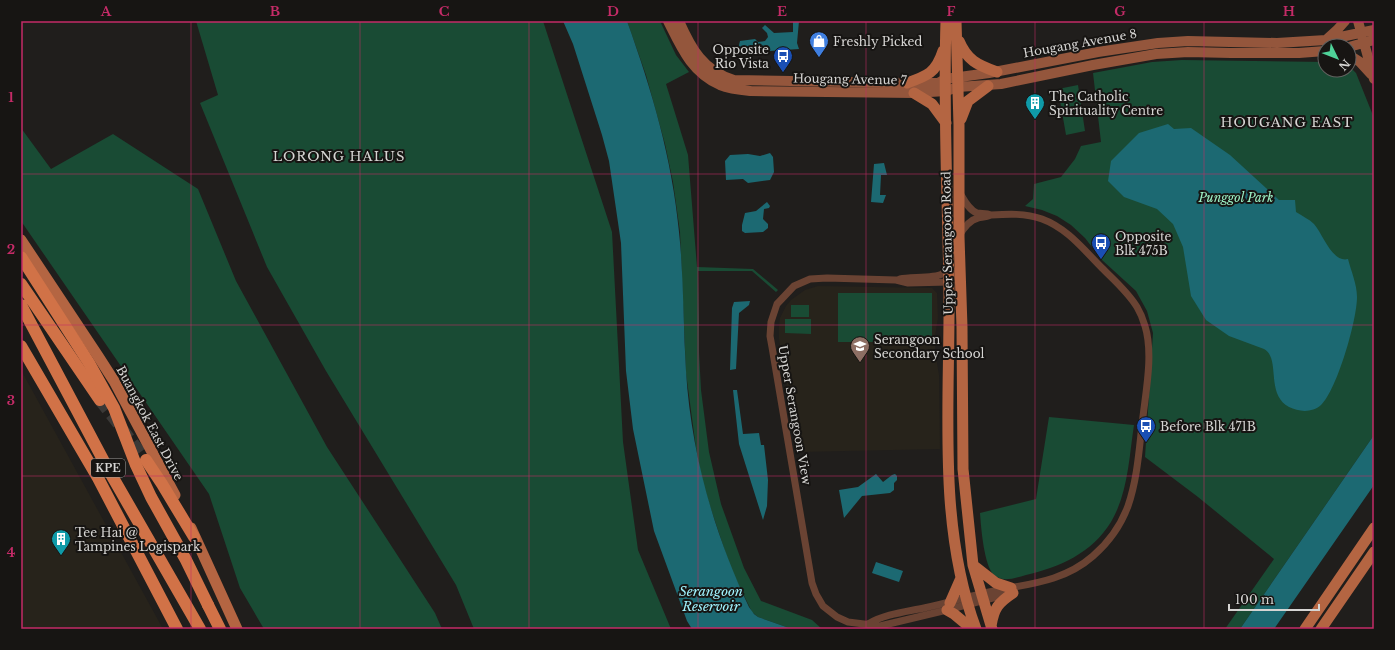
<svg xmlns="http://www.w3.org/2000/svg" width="1395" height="650" viewBox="0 0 1395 650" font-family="'Libre Baskerville',serif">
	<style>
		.built { fill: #27231b }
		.green { fill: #194b34 }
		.water { fill: #1c6972 }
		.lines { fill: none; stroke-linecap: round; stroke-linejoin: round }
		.motorway-tunnel { stroke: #3b3937; stroke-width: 12; stroke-dasharray: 12 6; stroke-linecap: butt }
		.minor { stroke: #6a4333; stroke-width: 7 }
		.secondary { stroke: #94563c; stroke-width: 10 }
		.primary { stroke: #b46542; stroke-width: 11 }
		.motorway { stroke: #d17247; stroke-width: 12 }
		.motorway-bridge { stroke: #d17247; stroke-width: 12 }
		.grid { fill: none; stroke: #c42b67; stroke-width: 1; stroke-opacity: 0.55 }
		.labels { text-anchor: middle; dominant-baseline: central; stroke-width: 4; stroke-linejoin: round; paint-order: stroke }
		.shield { fill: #171513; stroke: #9d9b99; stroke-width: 1 }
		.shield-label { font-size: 11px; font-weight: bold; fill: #d6d5d3 }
		.poi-label { font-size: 12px; fill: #d6d5d3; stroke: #171513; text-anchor: start }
		.street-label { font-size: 12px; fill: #d6d5d3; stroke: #171513 }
		.park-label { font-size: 12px; font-style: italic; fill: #9df2c6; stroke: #171513 }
		.neighbourhood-label { font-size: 13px; letter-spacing: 1px; fill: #d6d5d3; stroke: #171513 }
		.water-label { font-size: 13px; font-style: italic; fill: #a0f4ff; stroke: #171513 }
		.neatline { fill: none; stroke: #c42b67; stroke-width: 1.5 }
		.grid-label { font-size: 13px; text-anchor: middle; font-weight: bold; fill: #c42b67 }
	</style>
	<rect width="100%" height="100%" fill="#201e1c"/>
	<path class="built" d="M818,286L932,288L937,293L938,318L935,336V351L939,375L940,449L798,452L779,339V326L780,318L786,306L791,300L805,290Z
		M21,370L157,618L163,629H21Z"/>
	<path class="green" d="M196,21H543L612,232L623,442L638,550L671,629H474L456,585L326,371L267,267L200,103L218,95Z
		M627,21H660L676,55L689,72L666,84L688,155L697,267L753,269L778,290L776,292L752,271H698L699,318V352L701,390L709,452L721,504L744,568L761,601L812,620L822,629H792L758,617L752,612L731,569L709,503L701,476L696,448L686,373L680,232L673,182L665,144L646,75Z
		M1182,60L1325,62V70H1349V66L1356,73L1374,118V435L1240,629H1225L1274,559L1198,497L1145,457L1153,333L1147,311L1136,291L1102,260L1085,238L1071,225L1057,216L1042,210L1025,206L1033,199L1034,184L1061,177L1075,159L1081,146L1101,142L1093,73L1152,62Z
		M1078,85L1085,131L1066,135L1058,89Z
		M21,128L51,169L113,134L198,189L236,281L327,447L435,613L442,629H264L240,588L209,494L21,221Z
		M838,293H932V342H838Z
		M791,305H809V317H791Z
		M785,319H811V334L785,333Z
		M1049,417L1134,425C1129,458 1128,493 1111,522C1092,553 1060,567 1026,575C1015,578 1003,583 994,575C984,566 981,527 980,513L1036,499Z"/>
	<path class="water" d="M563,21H627C652,91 672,158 679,232C684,278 683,325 686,371C691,453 714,533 749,607L754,614L758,617L792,629H692L687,621L654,531L633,429L626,371L621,243L609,161L602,135L573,44Z
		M793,21H799L797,43L799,49L737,53L740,41L755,39L758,42L765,41L768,37L767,33L762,28L765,25L774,33L793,32Z
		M1168,124L1174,129L1191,128L1230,155L1279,200H1295L1296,212C1302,216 1309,219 1314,224C1323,234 1332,263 1348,259C1351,271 1357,284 1357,297C1357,320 1337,390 1321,405C1312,413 1299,412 1289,407C1265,394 1281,358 1264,349L1229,336L1206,320L1191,296L1183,247L1173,224L1157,209L1124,197L1108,181L1111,161L1139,133Z
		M770,153L773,157L774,172L770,180L748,183L743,179L726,180L725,161L730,155L748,154L760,156Z
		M884,163L887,175H881L880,195H886L883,203L871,202L874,164Z
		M767,202L770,206L769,208L764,209L763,219L768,224V228L763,232L745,233L742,231V225L745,213L756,211Z
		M750,301L749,305L739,313L736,369L730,370L732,308L734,302Z
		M733,390H737L743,434L759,433L761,445H764L768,480L767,506L763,520L739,444Z
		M1374,435V485L1274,629H1240Z
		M876,474L883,482L892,475L895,474L897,476V480L894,483V490L890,493L862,496L844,518L839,490L858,487Z
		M876,562L903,571L899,582L872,573Z"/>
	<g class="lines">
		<path class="motorway-tunnel" d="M100,400L146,460"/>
		<path class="minor" d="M959,236C963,229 970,220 978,218C983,217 986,217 991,215
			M960,266L949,282L908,283L896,280L827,278L810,279L794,286L777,304L771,322L770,336L772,347L812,583L816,594L823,606L837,617L848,622L880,626L947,610L1008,594
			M900,279C910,277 935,278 942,274C944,272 947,269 949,267
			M868,624C885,614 905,612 924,608C944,604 964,598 984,593C1023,584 1061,584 1093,556C1108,543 1121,525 1128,506C1137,480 1139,451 1142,425C1145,395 1154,355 1145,326C1143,319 1140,312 1137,307C1128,292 1114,280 1102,268C1084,250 1067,228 1042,219C1025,213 1008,214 991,215C986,213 982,214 977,213C969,210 964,200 960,193"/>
		<path class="secondary" d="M668,21C681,47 691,72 720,85C730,89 741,90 751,91L914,93L946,91L958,87L1001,84L1093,65L1156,54L1188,52L1231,53H1299L1325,51
			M679,21C691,48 703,71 734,80L907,83H938L945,79L989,73L1098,52L1158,43L1188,41L1277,43L1326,40L1374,30
			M1358,21L1374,79
			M1326,40L1337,30L1345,21
			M1349,47L1374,40
			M1349,55L1360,62L1371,74"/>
		<path class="primary" d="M946,21C943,112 948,203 949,294C950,405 937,524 976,629
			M956,21L959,125V237L962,327L963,469L973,565L992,629
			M959,41C967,60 977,65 997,72
			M907,83C927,76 936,73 943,51
			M914,93L932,104L946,123
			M961,119L968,101L988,86
			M21,240L98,356L114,381L175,495
			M191,528L237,629
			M973,565L996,583L1011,588
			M950,603L961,578
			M947,610L954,614L972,629
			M991,626C994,608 998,603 1013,593
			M1305,629L1374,528
			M1321,629L1374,552"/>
		<path class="motorway" d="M21,284L100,400
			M21,305L108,469L200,629
			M21,346L98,478L177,629
			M146,460L162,484L194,537
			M208,605L220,629"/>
		<path class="motorway-bridge" d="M21,257L89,363L114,408L136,465L151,497L186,560L208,605"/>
	</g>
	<path class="grid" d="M191,21V629M360,21V629M529,21V629M698,21V629M866,21V629M1035,21V629M1204,21V629M21,174H1374M21,325H1374M21,476H1374"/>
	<defs>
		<symbol id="shop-pin" viewBox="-11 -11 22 30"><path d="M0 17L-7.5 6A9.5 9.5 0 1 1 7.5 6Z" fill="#3f7fe0" stroke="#171513"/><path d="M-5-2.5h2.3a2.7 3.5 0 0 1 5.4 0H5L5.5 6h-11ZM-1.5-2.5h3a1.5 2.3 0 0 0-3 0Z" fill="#fff"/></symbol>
		<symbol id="bus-pin" viewBox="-11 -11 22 30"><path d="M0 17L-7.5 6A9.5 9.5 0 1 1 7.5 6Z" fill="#1a4fb4" stroke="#171513"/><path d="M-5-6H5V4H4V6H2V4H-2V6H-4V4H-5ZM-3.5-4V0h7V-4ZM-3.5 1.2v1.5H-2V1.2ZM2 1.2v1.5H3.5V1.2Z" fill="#fff"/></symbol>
		<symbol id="building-pin" viewBox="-11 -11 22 30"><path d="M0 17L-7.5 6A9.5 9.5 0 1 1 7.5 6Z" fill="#0f9aa8" stroke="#171513"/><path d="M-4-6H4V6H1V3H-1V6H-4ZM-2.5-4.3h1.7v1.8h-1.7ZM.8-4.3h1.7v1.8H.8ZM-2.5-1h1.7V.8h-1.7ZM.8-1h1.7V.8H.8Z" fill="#fff"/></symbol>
		<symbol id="school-pin" viewBox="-11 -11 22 30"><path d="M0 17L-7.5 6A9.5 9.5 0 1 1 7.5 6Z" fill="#8d6e63" stroke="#171513"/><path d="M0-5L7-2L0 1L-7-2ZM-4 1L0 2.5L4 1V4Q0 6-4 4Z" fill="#fff"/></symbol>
	</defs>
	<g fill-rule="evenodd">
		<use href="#shop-pin" x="808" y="30" width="22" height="30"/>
		<use href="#bus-pin" x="772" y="45" width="22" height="30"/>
		<use href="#building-pin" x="1024" y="92" width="22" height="30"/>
		<use href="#bus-pin" x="1090" y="232" width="22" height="30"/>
		<use href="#school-pin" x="849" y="335" width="22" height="30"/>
		<use href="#bus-pin" x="1135" y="415" width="22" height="30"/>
		<use href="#building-pin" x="50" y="528" width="22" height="30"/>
	</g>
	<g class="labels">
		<rect class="shield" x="91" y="459" width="34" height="18" rx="3"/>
		<g class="shield-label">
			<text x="108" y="468">KPE</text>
		</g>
		<g class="poi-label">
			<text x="833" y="41">Freshly Picked</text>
			<text x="769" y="49" text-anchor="end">Opposite<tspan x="769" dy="14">Rio Vista</tspan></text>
			<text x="1049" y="96">The Catholic<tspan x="1049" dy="14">Spirituality Centre</tspan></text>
			<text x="1115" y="236">Opposite<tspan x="1115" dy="14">Blk 475B</tspan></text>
			<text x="874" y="339">Serangoon<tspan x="874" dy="14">Secondary School</tspan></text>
			<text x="1160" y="426">Before Blk 471B</text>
			<text x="75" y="532">Tee Hai @<tspan x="75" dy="14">Tampines Logispark</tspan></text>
		</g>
		<g class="street-label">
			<text transform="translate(1080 43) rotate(-10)">Hougang Avenue 8</text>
			<text transform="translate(850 79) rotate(1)">Hougang Avenue 7</text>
			<text transform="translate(947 243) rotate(-91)">Upper Serangoon Road</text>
			<text transform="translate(795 415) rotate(80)">Upper Serangoon View</text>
			<text transform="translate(150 423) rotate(62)">Buangkok East Drive</text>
		</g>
		<g class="park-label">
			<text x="1236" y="197">Punggol Park</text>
		</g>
		<g class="neighbourhood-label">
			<text x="1287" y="122">HOUGANG EAST</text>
			<text x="339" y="156">LORONG HALUS</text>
		</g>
		<g class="water-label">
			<text x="711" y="591">Serangoon<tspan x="711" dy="15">Reservoir</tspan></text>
		</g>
	</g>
	<rect width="1395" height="650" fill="none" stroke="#171513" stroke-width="44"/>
	<g transform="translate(1337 58) rotate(133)"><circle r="19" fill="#171513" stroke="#636260"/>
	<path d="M0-3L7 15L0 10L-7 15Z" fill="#4fd399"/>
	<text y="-6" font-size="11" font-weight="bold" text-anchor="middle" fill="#d6d5d3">N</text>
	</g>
	<path d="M1229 604v6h90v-6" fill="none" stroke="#d6d5d3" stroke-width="2"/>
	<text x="1235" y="604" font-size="12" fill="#d6d5d3" stroke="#171513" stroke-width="3" paint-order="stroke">100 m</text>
	<rect x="22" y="22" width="1351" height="606" class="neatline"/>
	<g class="grid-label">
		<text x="106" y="16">A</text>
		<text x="275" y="16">B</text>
		<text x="444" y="16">C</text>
		<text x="613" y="16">D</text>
		<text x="782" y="16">E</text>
		<text x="951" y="16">F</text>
		<text x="1120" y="16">G</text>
		<text x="1289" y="16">H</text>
		<text x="11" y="102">1</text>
		<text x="11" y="254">2</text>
		<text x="11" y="405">3</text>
		<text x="11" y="557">4</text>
	</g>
</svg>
